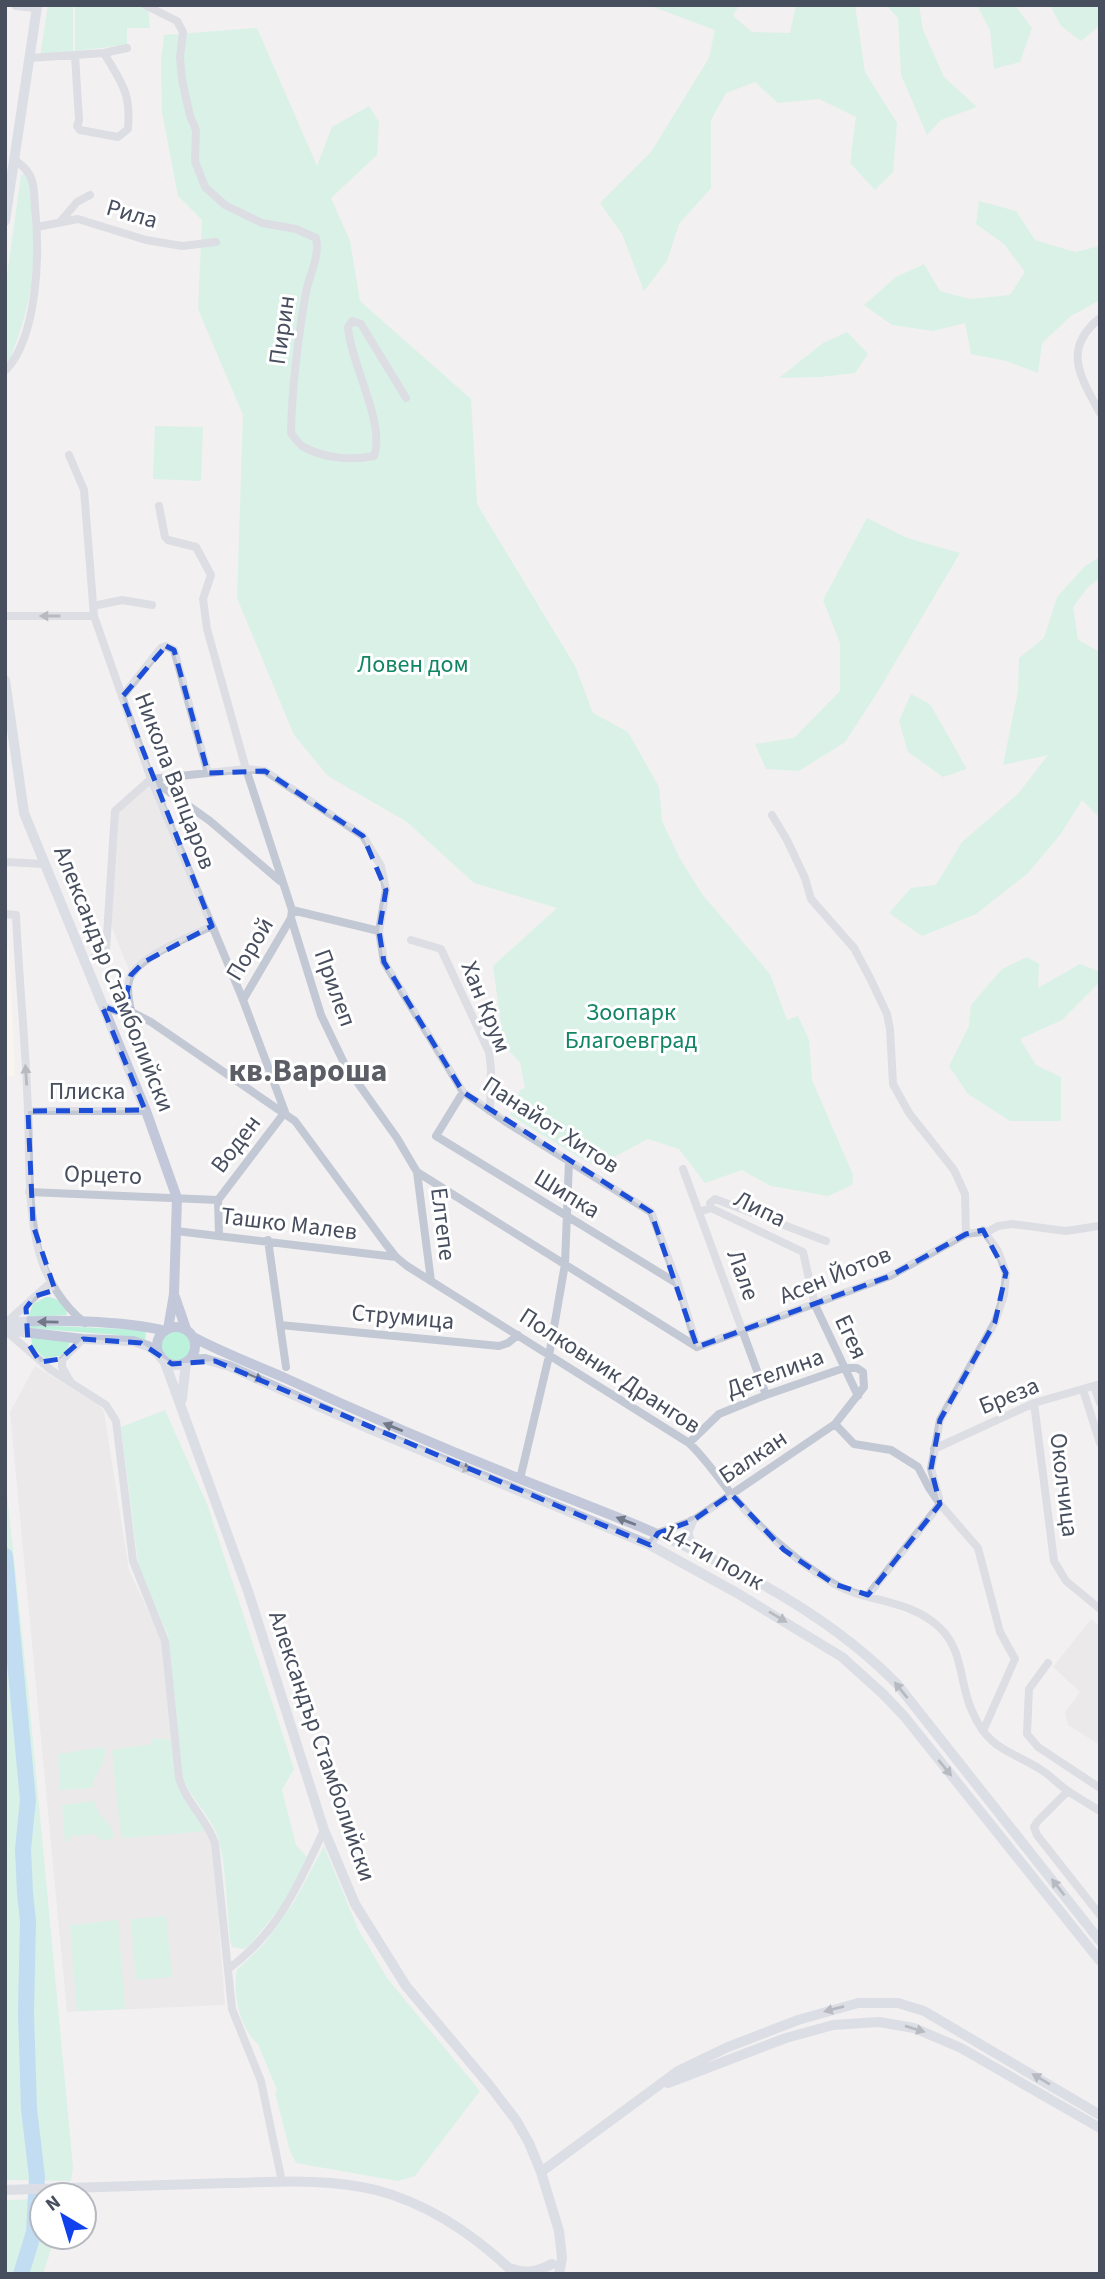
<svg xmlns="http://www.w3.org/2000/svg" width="1105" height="2279" viewBox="0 0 1105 2279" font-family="'Source Sans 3',sans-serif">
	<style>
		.commercial { fill: #fdfbe9 }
		.education { fill: #e3e1e2 }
		.green { fill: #bcf2dc }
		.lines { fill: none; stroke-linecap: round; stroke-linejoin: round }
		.river { stroke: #87c4f1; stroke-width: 16 }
		.street { stroke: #c3c8d5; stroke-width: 8 }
		.secondary { stroke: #c2c8d9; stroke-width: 10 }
		.oneway { fill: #727988 }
		.oneway2 { fill: #727989 }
		.marked { fill: none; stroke: #1d4ed8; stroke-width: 5; stroke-dasharray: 14 9; stroke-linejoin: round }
		.labels { text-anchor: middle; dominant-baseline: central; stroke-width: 6; stroke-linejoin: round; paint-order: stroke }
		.street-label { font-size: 24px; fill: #474e5e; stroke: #fff }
		.park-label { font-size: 24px; fill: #128564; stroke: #fff }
		.district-label { font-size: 32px; font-weight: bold; fill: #5c5e65; stroke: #fff }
	</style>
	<rect width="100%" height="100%" fill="#f2f0f0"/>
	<path class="commercial" d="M5,945L9,948L15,1076L5,1077Z"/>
	<path class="education" d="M151,779L212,926L144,962L131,975L108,918L115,811Z
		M35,1366L98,1404L104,1412L129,1570L163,1643L177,1784L186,1803L200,1821L211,1841L213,1851L225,2005L67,2012L10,1412Z
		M1091,1619L1100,1626V1745L1068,1725L1065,1712L1080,1692L1053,1667Z"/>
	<path class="green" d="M48,5H73V51L40,57Z
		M75,5H133L148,9L150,28H127V45L75,51Z
		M648,5H739L733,16L752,32L790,33L796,5H855L865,72L897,123L893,172L875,190L850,163L856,117L819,99L778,103L755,82L726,93L711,120V188L679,224L667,261L644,291L622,234L600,203L651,152L709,58L715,30Z
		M886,5H919L923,30L944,77L977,107L941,120L927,135L901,75L898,18Z
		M977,5H1015L1032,28L1020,62L994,69L990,30Z
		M1050,5H1100V25L1081,41L1061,26Z
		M257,28L317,166L332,127L369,106L379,122L377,155L331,198L350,241L360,301L471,399L477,504L575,666L593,713L628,732L659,787L662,821L679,857L702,894L770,974L787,1020L798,1016L809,1040L812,1080L853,1175L852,1185L828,1196L771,1186L742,1170L705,1183L679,1149L648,1139L614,1157L587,1162L510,1115L520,1090L525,1088L520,1062L504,1046L493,966L557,908L474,883L407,822L328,776L294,735L237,598L243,415L198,309L202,220L178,196L162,112L161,61L164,35Z
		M24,174L28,179C31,195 35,211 36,227C36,279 26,323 5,370V290L20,182L21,175Z
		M979,201L1016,211L1035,240L1075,252L1100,246V300L1071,316L1042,343L1038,373L1006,361L971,354L965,323L933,331L892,325L864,305L896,277L924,264L940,291L970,299L1010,295L1025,272L1004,244L976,224Z
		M847,332L868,354L855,373L820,377L779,378L823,343Z
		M155,426L203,427L201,481L153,479Z
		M867,518L907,538L960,553L877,693L845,742L799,771L766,769L755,744L794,738L840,691V643L823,600Z
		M1100,557V578L1088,587L1073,607L1078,640L1100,652V818L1082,800L1060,835L1028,873L976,914L922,936L889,913L911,888L936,885L962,842L1018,794L1048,755L1003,765L1018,691L1019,658L1044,638L1057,597L1085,566Z
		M911,694L930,704L967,769L943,777L908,752L899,721Z
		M1027,957L1039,964L1038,988L1080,964L1100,972V982L1062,1020L1020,1039L1036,1065L1061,1077V1121H1010L968,1094L949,1066L969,1026L971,1005L1002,969Z
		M46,1297C57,1297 66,1304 67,1315L28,1317L33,1304Z
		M33,1325L146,1330L145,1342L117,1335L29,1328Z
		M161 1346a15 15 0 1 1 30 0a15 15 0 1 1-30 0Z
		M31,1338L70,1340L68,1349L60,1356L45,1358L33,1348Z
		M165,1410L207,1504L294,1769L282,1790L296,1845L307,1857L288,1898L249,1946L244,1949L232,1947L230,1939C227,1913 226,1851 215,1830C206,1811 191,1798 183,1778L168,1635L139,1570L121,1427Z
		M5,1475L29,1699L73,2167L71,2181L5,2180Z
		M151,1739H165L171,1741L177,1784L186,1803L206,1831L124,1838L121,1836L112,1750L151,1744Z
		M103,1747L105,1750C106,1764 95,1771 92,1788L60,1790L58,1754Z
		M94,1801C98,1820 110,1817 114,1837L109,1840L97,1839V1834L69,1836V1841L65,1842L62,1805Z
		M324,1846L358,1929L387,1978L480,2091L415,2176L398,2181L296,2163L290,2151L275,2093L277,2090L258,2044C240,2029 232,1993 237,1970L264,1944L294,1902Z
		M166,1916L172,1977L136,1980L131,1919Z
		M118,1920L125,2009L77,2011L70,1925Z
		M42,2199V2237H55L43,2274H5V2200Z"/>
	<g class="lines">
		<path class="river" d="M5,1556L28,1800L23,1849L25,1893L28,1921L26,2013L29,2109L37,2177L34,2232L21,2274"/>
		<path class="street" d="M145,5L177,21L183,32L180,57L182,80L190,116L196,130L195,161L205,187L225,205L262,223L296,229L316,238C320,257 310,273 306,292C298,338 292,386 291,433C294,437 298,443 302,446C322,458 352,461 374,456C386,424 350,362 348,327L352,321L361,324L406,398
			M104,53L127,48
			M30,58L104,53C122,84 131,92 128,129L118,137L80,130L77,126L79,120L75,55
			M60,222L77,202L90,195
			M37,227L78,219L146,240L182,246L216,242
			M1100,318C1061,349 1081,378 1100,413
			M5,371C38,337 40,253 35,208C34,199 35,189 32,181C29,171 23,166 15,160
			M69,455L84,490L94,616L151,779L243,1000L285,1112L218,1200
			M159,506L165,537L168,540L196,547L211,575L203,599L207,629L246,769L292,910L291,918L321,1015L345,1065L397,1138L417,1172L697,1347
			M93,606L122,600L152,605
			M5,616H94
			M122,697L161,648L166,646L174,650L208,773
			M151,779L246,769L265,771L363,836L381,866L386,890L379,931L384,962L463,1092L506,1122L651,1212L678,1284L697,1347
			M151,779L210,821L280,881
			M772,815L787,840L805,878L811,899L854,948L871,980L887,1014L890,1029L893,1084L909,1113L954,1170L965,1194L966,1234
			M5,862L45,864
			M292,910L379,931
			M5,914L16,915C19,981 26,1047 28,1113C30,1160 27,1206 39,1252C46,1278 63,1306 85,1323
			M411,940L441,949L489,1052L491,1069L490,1111
			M94,957L106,950L115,811L151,779
			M243,1000L291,918
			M103,1006L116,1011L128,1010L151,1022L295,1121L385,1243L396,1257L407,1266L689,1443C706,1459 718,1478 733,1496C762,1531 794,1560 833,1583C866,1603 909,1598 940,1628C964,1651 959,1683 972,1711C989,1751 1011,1750 1043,1771C1052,1777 1059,1785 1068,1791C1078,1798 1089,1804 1100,1811
			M131,1011C129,999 125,985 132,974C145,954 190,937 212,926
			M463,1092L436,1136L678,1284
			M28,1111H146
			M683,1169L766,1395
			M417,1172L431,1281
			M29,1192L218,1200
			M218,1200L219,1235
			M711,1208L710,1203L715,1199L826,1241
			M699,1212L711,1208L803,1252L815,1305L858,1396
			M176,1231L396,1257
			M268,1240L286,1367
			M6,1323L51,1282
			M280,1325L499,1346L508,1343L518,1335
			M6,1331L51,1370L106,1405L116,1421L133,1561L165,1641L179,1778C186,1803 207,1819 215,1843L232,2009L261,2081L282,2182
			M697,1347L890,1276L966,1234L989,1231L998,1226L1012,1224L1066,1231L1099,1226
			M70,1381L62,1367V1360L83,1339
			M1094,1386L1100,1403
			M1083,1390L1100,1443
			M1034,1403L1054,1561L1066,1581L1100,1609
			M835,1424L854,1444L891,1450L918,1467L929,1488L940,1504L978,1548L1000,1632L1015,1659L983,1731
			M934,1449L1034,1403L1100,1384
			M520,1479L549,1356L565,1264L569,1161
			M939,1498L931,1469L940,1420L995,1322L1004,1295L1006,1273L998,1251L983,1230
			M650,1545L658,1533L692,1521L835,1424L864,1387L863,1372L857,1368H844L766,1395L719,1414L689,1443
			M868,1595L940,1504
			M1048,1663L1029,1689L1027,1734L1038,1747L1100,1788
			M1068,1791L1037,1822L1034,1827L1037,1835L1100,1915
			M228,1969C278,1933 299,1884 324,1830"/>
		<path class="secondary" d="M5,221L37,7L16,5
			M5,680L24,813L146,1111L177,1198L174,1294L168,1329
			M175,1297L186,1329
			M5,1324C43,1318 128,1321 165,1331
			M157 1346a19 19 0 1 1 38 0a19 19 0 1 1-38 0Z
			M5,1330L83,1339L133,1341L148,1346L160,1355
			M193,1337C223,1353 255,1365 285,1378C370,1417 456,1454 543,1488C668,1537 802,1587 897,1684L1100,1941
			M164,1360L248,1591L324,1830L355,1904L406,1986L490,2086L516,2120L529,2143L541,2172L559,2231L562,2258L559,2274
			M189,1360L205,1359L229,1366L372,1430L650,1545L737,1593L842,1657L883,1694L904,1716L1100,1961
			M182,1399L186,1362
			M692,1521L687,1533L695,1552
			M668,2083L786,2038L833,2025L879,2022L914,2028L961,2048L1100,2128
			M541,2172L678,2071L728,2047L798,2020L858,2003H898L924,2011L1100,2115
			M5,2190C79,2188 154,2185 228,2183C277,2182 328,2178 376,2190C429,2204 476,2236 515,2274
			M509,2268C525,2274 537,2272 552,2264"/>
	</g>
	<defs><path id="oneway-solid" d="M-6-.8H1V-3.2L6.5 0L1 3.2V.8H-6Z" transform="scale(1.75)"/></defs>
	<g class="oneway">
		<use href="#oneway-solid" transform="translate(50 616) rotate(180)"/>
		<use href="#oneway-solid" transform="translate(26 1075) rotate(-94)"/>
	</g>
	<g class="oneway2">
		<use href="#oneway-solid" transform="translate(48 1322) rotate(-179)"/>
		<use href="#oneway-solid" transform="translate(254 1377) rotate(24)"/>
		<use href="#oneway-solid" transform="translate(393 1427) rotate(-158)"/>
		<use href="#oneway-solid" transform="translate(462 1467) rotate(22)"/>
		<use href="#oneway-solid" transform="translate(626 1521) rotate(-159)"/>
		<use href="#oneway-solid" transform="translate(778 1617) rotate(31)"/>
		<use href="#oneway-solid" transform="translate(901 1690) rotate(-129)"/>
		<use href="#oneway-solid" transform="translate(945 1768) rotate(51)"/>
		<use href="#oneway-solid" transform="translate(1058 1887) rotate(-128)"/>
		<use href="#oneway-solid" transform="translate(834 2009) rotate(165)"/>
		<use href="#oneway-solid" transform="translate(915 2029) rotate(17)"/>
		<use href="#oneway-solid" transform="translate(1041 2079) rotate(-149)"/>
	</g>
	<path d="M0 0H1105V2279H0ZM166,646L174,650L208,773L265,771L363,836L386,890L379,931L384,962L463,1092L651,1212L697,1347L890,1276L966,1234L983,1230L1006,1273L995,1322L940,1420L931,1469L940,1504L868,1595L834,1584L784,1550L731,1494L692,1521L658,1533L650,1545L215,1361L172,1364L141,1343L83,1339L60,1359L40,1362L28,1343L26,1308L35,1296L55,1290L33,1225L28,1111L145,1110L102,1006L133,1017L127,993L131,975L144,962L212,926L122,697Z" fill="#f2f0f0" fill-opacity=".55" fill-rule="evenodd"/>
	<path class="marked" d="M166,646L174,650L208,773L265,771L363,836L386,890L379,931L384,962L463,1092L651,1212L697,1347L890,1276L966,1234L983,1230L1006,1273L995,1322L940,1420L931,1469L940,1504L868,1595L834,1584L784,1550L731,1494L692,1521L658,1533L650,1545L215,1361L172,1364L141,1343L83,1339L60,1359L40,1362L28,1343L26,1308L35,1296L55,1290L33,1225L28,1111L145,1110L102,1006L133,1017L127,993L131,975L144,962L212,926L122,697Z"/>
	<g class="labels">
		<g class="street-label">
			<text transform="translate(132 214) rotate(16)">Рила</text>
			<text transform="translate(282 330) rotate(-82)">Пирин</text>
			<text transform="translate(175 781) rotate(69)">Никола Вапцаров</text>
			<text transform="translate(250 949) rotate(-59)">Порой</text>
			<text transform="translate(114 979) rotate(68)">Александър Стамболийски</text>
			<text transform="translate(335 988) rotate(70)">Прилеп</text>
			<text transform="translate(486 1007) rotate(68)">Хан Крум</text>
			<text x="87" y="1091">Плиска</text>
			<text transform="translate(551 1125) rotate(33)">Панайот Хитов</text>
			<text transform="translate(236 1144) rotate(-53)">Воден</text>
			<text transform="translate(103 1175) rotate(2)">Орцето</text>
			<text transform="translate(567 1194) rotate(31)">Шипка</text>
			<text transform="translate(760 1209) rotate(26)">Липа</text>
			<text transform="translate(289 1224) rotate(7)">Ташко Малев</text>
			<text transform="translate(443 1224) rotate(83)">Елтепе</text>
			<text transform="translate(743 1275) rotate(70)">Лале</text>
			<text transform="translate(835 1275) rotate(-22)">Асен Йотов</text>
			<text transform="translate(403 1317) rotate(5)">Струмица</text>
			<text transform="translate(851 1337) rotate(65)">Егея</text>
			<text transform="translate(610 1371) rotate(33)">Полковник Дрангов</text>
			<text transform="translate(775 1373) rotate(-20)">Детелина</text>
			<text transform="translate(1009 1396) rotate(-22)">Бреза</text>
			<text transform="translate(753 1457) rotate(-34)">Балкан</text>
			<text transform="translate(1064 1485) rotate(83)">Околчица</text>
			<text transform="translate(713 1557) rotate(29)">14-ти полк</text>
			<text transform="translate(322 1746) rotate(71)">Александър Стамболийски</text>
		</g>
		<g class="park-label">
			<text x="413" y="664">Ловен дом</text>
			<text x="631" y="1012">Зоопарк<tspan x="631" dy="28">Благоевград</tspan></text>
		</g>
		<g class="district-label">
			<text x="308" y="1071">кв.Вароша</text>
		</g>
	</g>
	<rect width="1105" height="2279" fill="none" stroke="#474e5e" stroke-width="14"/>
	<g transform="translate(63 2216) rotate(322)"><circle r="33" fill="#ffffff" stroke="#b5b8bf" stroke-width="2"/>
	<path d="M0-5L12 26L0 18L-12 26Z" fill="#1041ec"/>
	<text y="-10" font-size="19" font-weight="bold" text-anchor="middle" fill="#474e5e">N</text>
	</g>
</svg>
